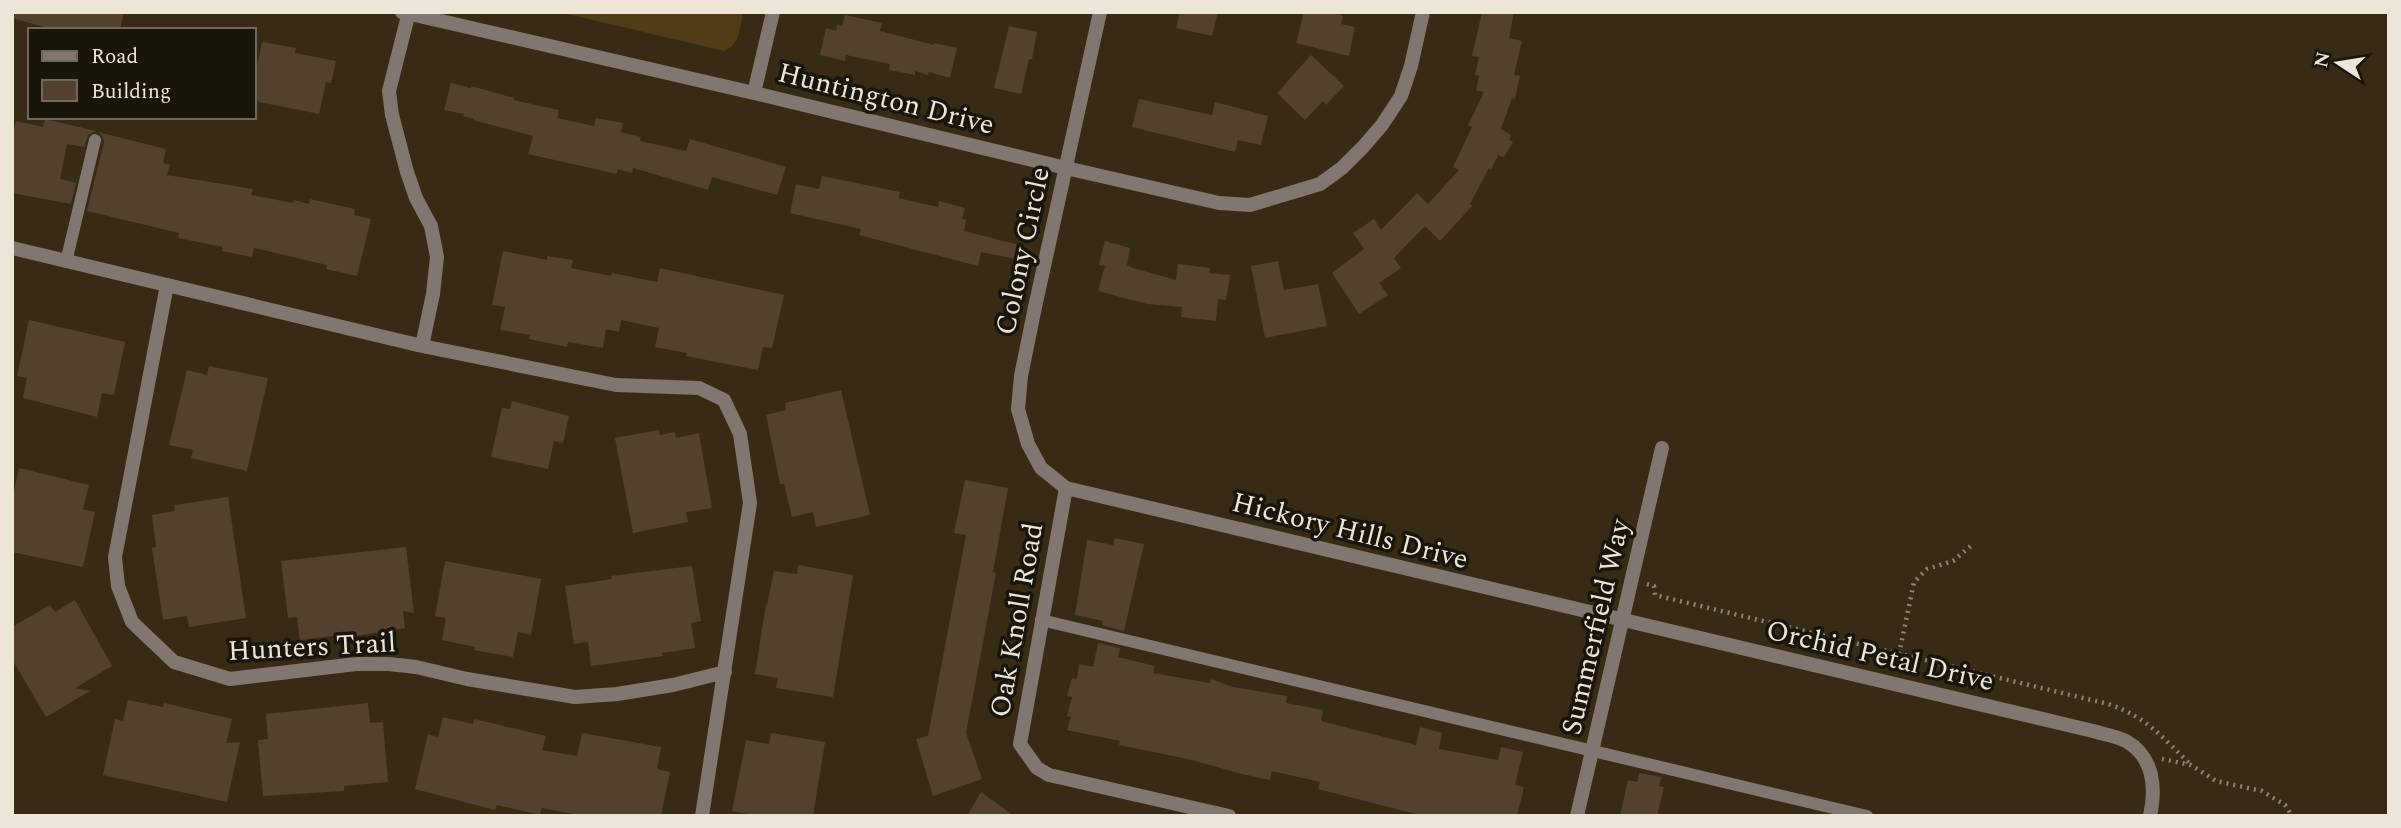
<svg xmlns="http://www.w3.org/2000/svg" width="2401" height="828" viewBox="0 0 2401 828" font-family="Spectral,serif">
	<style>
		.green { fill: #513c18 }
		.building { fill: #53402e }
		.lines { fill: none; stroke-linecap: round; stroke-linejoin: round }
		.path { stroke: #8e8371; stroke-width: 4.5; stroke-dasharray: 2 5; stroke-linecap: butt }
		.service { stroke: #827670; stroke-width: 12 }
		.minor { stroke: #827670; stroke-width: 14 }
		.labels { text-anchor: middle; dominant-baseline: central; stroke-width: 7; stroke-linejoin: round; paint-order: stroke }
		.street-label { font-size: 28px; fill: #ede5d8; stroke: #1a150b }
	</style>
	<rect width="100%" height="100%" fill="#382b15"/>
	<path class="green" d="M559,12H743C740,27 740,45 724,51Z"/>
	<path class="building" d="M13,12H124L120,30H55L12,18Z
		M1180,12H1218L1212,36L1176,28Z
		M1304,12H1334L1343,16L1341,24L1355,27L1349,56L1296,43Z
		M1482,12H1514L1509,38L1522,41L1514,75L1520,76L1515,99L1512,98L1501,129L1511,135L1509,140L1513,142L1504,157L1498,155L1491,170L1489,168L1470,204L1472,206L1440,241L1425,226L1394,258L1401,268L1379,283L1388,295L1359,314L1332,273L1364,249L1353,233L1374,219L1381,230L1417,193L1428,204L1459,170L1453,167L1472,127L1468,125L1484,92L1476,90L1479,76L1475,75L1479,57L1472,56Z
		M845,15L882,23L880,31L934,45V43L957,48L950,78L929,72L928,75L915,71V75L889,70L890,64L846,55L845,61L820,55L826,28L836,31L837,25L842,26Z
		M1009,26L1037,32L1032,59H1029L1021,94L994,88Z
		M262,42L296,48L295,53L336,61L331,83L326,82L319,114L254,101V80Z
		M1311,55L1344,86L1326,105L1323,101L1305,120L1277,93Z
		M451,83L471,88V86L514,98L513,100L559,110L557,118L594,126L596,118L623,123L621,132L641,137L640,141L686,151L690,139L786,167L777,195L712,177L708,190L633,168L632,173L618,169L617,174L528,154L533,136L473,120L474,119L463,116L464,114L444,110Z
		M1139,99L1212,115L1215,102L1268,116L1261,145L1238,140L1235,152L1132,127Z
		M45,119L96,131L88,135L84,147L67,144L60,179L76,183L71,204L12,193V135L16,121L43,127Z
		M98,132L166,149L163,163L170,165L167,175L253,189L251,195L293,203L294,200L309,204L310,199L355,209L354,215L371,219L357,276L326,269L327,265L254,248L252,257L222,251L223,247L178,238L179,233L87,211L104,142L103,137Z
		M822,176L900,192L898,198L938,207L939,201L965,208L962,219L966,220L964,231L1019,245L1016,259L981,252L978,266L859,235L861,229L790,213L796,184L819,189Z
		M1105,241L1130,248L1127,265L1130,267L1176,280L1178,264L1210,268L1209,273L1230,275L1226,300L1218,299L1216,321L1181,317L1182,307L1147,304L1098,291L1105,266L1099,265Z
		M503,251L547,260V256L573,260L571,268L611,276L612,273L657,282L660,268L784,295L772,348L763,347L758,370L686,356L687,353L655,347L659,328L621,320L619,332L606,329L603,348L568,342L567,347L529,339L530,335L500,330L505,307L492,305Z
		M1278,261L1284,290L1318,284L1327,326L1265,338L1251,266Z
		M29,320L125,342L114,395L102,393L97,417L23,398L27,378L17,376Z
		M209,366L268,378L247,471L191,458L193,450L169,445L187,370L207,375Z
		M841,390L870,515L816,527L813,512L792,517L784,484H780L766,415L786,410L785,403Z
		M512,401L569,416L563,443L554,441L548,469L491,457L502,408L510,409Z
		M659,430L660,435L675,432L676,438L699,433L712,508L686,512L688,522L633,533L615,438Z
		M19,468L89,485L83,509L95,512L83,567L12,552V500Z
		M965,480L1008,488L993,572L996,573L966,733L982,779L933,796L916,739L928,736L966,535L954,533Z
		M228,497L246,618L189,627L187,616L163,620L152,548L156,547L152,515L175,511L174,505Z
		M1115,538L1144,544L1124,631L1102,625L1103,621L1075,615L1087,540L1113,545Z
		M406,547L414,613L403,611L405,628L333,640V636L300,640L297,617L288,618L281,561Z
		M445,561L541,579L531,635L518,632L513,657L474,650L475,647L442,640L446,618L435,616Z
		M798,565L853,575L833,697L776,688L778,678L755,674L766,604L767,605L774,571L797,574Z
		M692,566L701,621L691,623L695,648L662,653L663,656L591,666L588,642L574,644L565,586L612,579L611,576Z
		M75,600L112,666L75,688L90,691L46,717L12,659V627L50,605L55,612Z
		M1098,643L1120,648L1118,657L1155,666L1153,673L1210,683L1211,679L1233,687L1287,696L1286,703L1323,710L1321,721L1416,745L1420,727L1442,733L1439,749L1498,760L1501,747L1523,752L1515,785L1524,787L1517,816H1424L1318,789L1320,782L1272,771L1270,780L1242,774L1188,759L1119,745L1120,741L1067,730L1071,717L1067,716L1072,697L1067,696L1072,678L1077,679L1079,664L1093,667Z
		M128,700L163,707L164,703L232,719L226,743L240,742L227,802L103,775L115,719L123,721Z
		M368,703L370,723L383,722L388,782L344,786V791L263,796L258,740L268,739L266,714Z
		M443,717L473,724L474,719L546,736L542,750L577,756L582,733L661,747L657,769L670,772L661,816H583L542,808L540,815L497,805L495,810L415,789L428,734L438,737Z
		M771,733L825,742L813,816H758L732,811L746,740L769,744Z
		M1639,773L1661,777L1659,786L1664,787L1657,816H1620L1628,780L1637,782Z
		M981,792L1014,816H967Z"/>
	<g class="lines">
		<path class="path" d="M1647,584L1654,586L1655,595L2108,704C2147,717 2162,737 2191,765
			M1899,654L1914,582L1927,569L1953,561L1972,545
			M2162,759L2191,765L2216,781L2262,791L2285,805L2292,816"/>
		<path class="service" d="M66,262L95,140
			M1041,620L1867,816"/>
		<path class="minor" d="M402,12L754,93L1066,168L1219,203L1250,205L1320,184L1342,168L1363,147L1382,125L1401,96L1411,66L1423,12
			M409,12L389,91L392,115L407,172L416,198L431,226L437,257L433,294L422,346
			M1100,12L1035,307L1021,376L1018,409L1028,444L1041,468L1066,488L2093,731C2103,734 2116,736 2126,741C2154,757 2156,788 2150,816
			M754,93L773,12
			M12,248L422,346L616,385L699,388L724,400L740,434L750,503L702,816
			M167,285L115,557L118,586L132,622L174,662L230,679L356,664H389L416,667L467,679L575,697L617,694L673,685L725,672
			M1066,488L1020,744L1037,768L1049,775L1229,816
			M1577,816L1662,448"/>
	</g>
	<g class="labels">
		<g class="street-label">
			<text transform="translate(886 99) rotate(14)">Huntington Drive</text>
			<text transform="translate(1023 251) rotate(-78)">Colony Circle</text>
			<text transform="translate(1350 531) rotate(14)">Hickory Hills Drive</text>
			<text transform="translate(1017 620) rotate(-80)">Oak Knoll Road</text>
			<text transform="translate(1596 627) rotate(-77)">Summerfield Way</text>
			<text transform="translate(312 647) rotate(-3)">Hunters Trail</text>
			<text transform="translate(1880 656) rotate(13)">Orchid Petal Drive</text>
		</g>
	</g>
	<rect width="2401" height="828" fill="none" stroke="#ede5d8" stroke-width="28"/>
	<rect x="28" y="28" width="228" height="91" fill="#1a150b" stroke="#6e685d" stroke-width="2"/>
	<rect x="42" y="51" width="35" height="10" fill="#827670" stroke="#6e685d" stroke-width="2"/>
	<text x="91" y="63" font-size="21" fill="#ede5d8">Road</text>
	<rect x="42" y="80" width="35" height="21" fill="#53402e" stroke="#6e685d" stroke-width="2"/>
	<text x="91" y="98" font-size="21" fill="#ede5d8">Building</text>
	<g transform="translate(2338 63) rotate(282)" stroke="#1a150b" stroke-width="5" paint-order="stroke">
	<path d="M0-5L12 26L0 18L-12 26Z" fill="#ede5d8"/>
	<text y="-10" font-size="19" font-weight="bold" text-anchor="middle" fill="#ede5d8">N</text>
	</g>
</svg>
